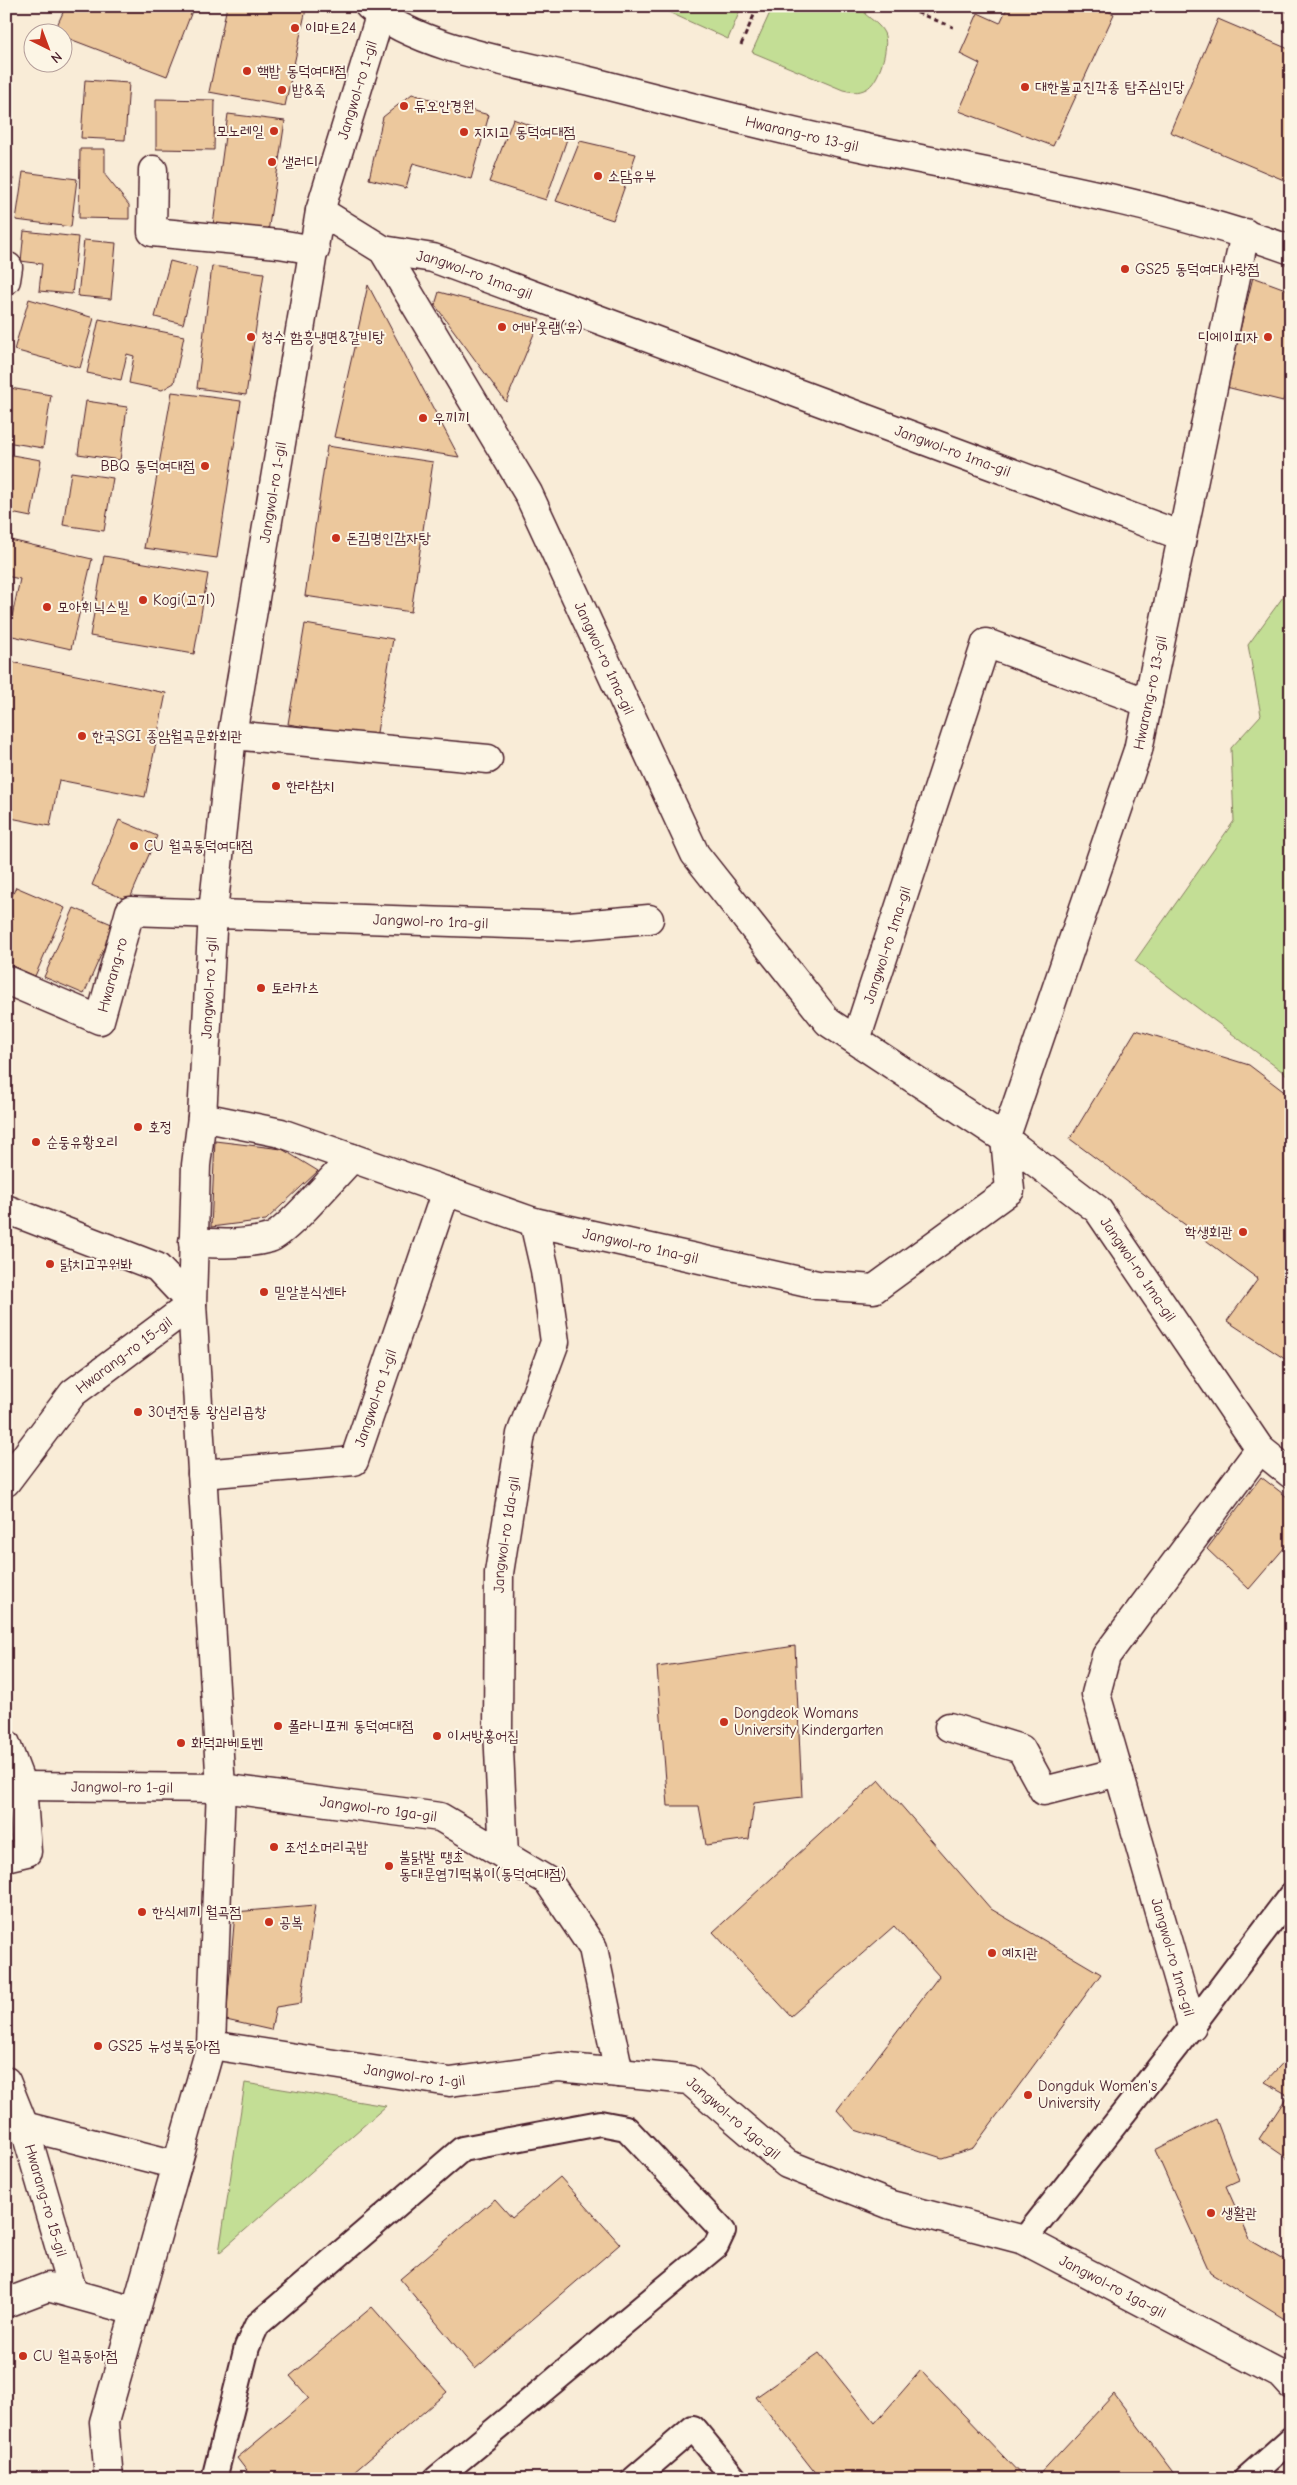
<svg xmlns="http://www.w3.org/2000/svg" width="1297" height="2485" viewBox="0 0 1297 2485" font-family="'Comic Neue','Poor Story',sans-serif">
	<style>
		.green { fill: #c3de95; stroke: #867e60 }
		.building { fill: #ecc89d; stroke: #4a1f2b }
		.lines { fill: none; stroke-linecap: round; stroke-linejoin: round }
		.lane-casing { stroke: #4a1f2b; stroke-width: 28 }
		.street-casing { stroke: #4a1f2b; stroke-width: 31 }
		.secondary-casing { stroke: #4a1f2b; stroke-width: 31 }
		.path { stroke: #4a1f2b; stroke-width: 3; stroke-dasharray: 5 4; stroke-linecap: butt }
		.lane { stroke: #fcf5e5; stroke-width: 24 }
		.street { stroke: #fcf5e5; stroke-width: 28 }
		.secondary { stroke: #fcf5e5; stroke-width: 28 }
		.poi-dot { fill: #c8321e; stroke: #fcf5e5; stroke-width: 2 }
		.labels { text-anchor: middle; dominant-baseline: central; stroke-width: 4; stroke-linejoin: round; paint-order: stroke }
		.poi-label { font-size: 15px; fill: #4a1f2b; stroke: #fcf5e5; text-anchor: start }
		.street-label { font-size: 15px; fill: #4a1f2b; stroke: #fcf5e5 }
	</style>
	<rect width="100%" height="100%" fill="#f9ecd7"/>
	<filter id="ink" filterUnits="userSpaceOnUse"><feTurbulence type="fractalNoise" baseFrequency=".02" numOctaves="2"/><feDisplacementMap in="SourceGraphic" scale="10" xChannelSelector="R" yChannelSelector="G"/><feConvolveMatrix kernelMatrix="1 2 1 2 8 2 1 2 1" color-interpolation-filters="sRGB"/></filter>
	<g filter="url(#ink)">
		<path class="green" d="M655,6H742L728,39Z
			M773,6H869L865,14C872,20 880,25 884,33C890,46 879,83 866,89C858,93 852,92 843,90L752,52Z
			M1291,586V1078L1135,961L1234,821L1231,748L1261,715L1248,645Z
			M245,2083L386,2106L219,2253Z"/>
		<path class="building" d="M66,6H194L167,76L62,36V32H54Z
			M227,6H299L306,9L285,106L209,92Z
			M1008,6H1096L1114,14L1053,146L959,111L980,64L960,54L978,13L1000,23Z
			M1276,6H1291V14Z
			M1218,19L1291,50V183L1170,132Z
			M85,80L129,83L125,140L81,138Z
			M412,94L489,115L471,179L413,163L406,188L369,179L383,117Z
			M156,99L215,100L214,150L156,149Z
			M228,114L285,121L268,232L213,225Z
			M513,119L567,139L546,200L489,182Z
			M580,141L636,154L613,220L556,201Z
			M80,149H105V175L129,205V219L79,218Z
			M23,172L77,179L71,227L16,220Z
			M6,178L14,179L6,213Z
			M24,231L78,237L72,294L39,291L42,264L21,261Z
			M84,240L116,243L111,299L78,296Z
			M170,261L197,268L183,324L155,317Z
			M212,266L264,273L246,395L197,388Z
			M1253,277L1291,291V374L1283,401L1226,387Z
			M368,285L459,457L334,437Z
			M439,292L540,319L506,402L435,305Z
			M29,299L94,318L80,368L14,350Z
			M99,319L184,336L174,383L162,390L129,383L134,356L127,354L121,380L87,373Z
			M10,388L51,395L43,448L6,442V410Z
			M172,392L241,401L217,558L144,548Z
			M86,401L127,407L120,460L78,454Z
			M327,446L433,462L411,612L305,596Z
			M6,454L41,460L31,517L6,512Z
			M71,472L113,478L104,531L63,525Z
			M6,539L92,559L71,649L8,635L20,579L6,576Z
			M104,556L208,574L194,654L90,636Z
			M305,624L393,639L376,738L288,724Z
			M6,661L166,693L145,797L59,780L50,826L6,817Z
			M119,820L157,836L129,901L92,885Z
			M16,887L65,908L35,976L6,963V909Z
			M74,908L114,925L84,994L44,977Z
			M1136,1030L1249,1065L1291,1097V1363L1227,1321L1258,1279L1070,1139Z
			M215,1141L282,1149L318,1171L266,1220L211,1227Z
			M1261,1477L1291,1500V1540L1249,1589L1207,1549Z
			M795,1646L802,1797L754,1803L749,1839L706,1845L699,1806H668L657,1667Z
			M879,1780L991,1909L1101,1974L973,2148L942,2158L855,2130L837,2110L939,1976L894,1926L791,2016L713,1932Z
			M315,1905L301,2003L276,2007L271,2030L226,2020L235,1912Z
			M1291,2054V2161L1259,2139L1288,2095L1265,2082Z
			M1216,2119L1239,2180L1226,2186L1250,2240L1291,2264V2323L1210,2273L1155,2150Z
			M560,2177L620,2244L475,2369L400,2279L495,2199L512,2218Z
			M372,2307L447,2392L346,2479H253L237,2458L309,2398L290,2376Z
			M819,2353L875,2423L921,2370L1025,2479H820L756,2397Z
			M1114,2394L1178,2479H1035Z"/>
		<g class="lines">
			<defs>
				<path id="lane" d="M1024,2240L1192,2026L1291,1895
					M214,2479L247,2347L257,2325L462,2149L600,2123L626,2128L723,2231L716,2246L436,2479
					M634,2479L693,2428L735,2479
					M1246,2479L1291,2439"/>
				<g id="street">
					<path id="s1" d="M369,6C415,48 524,65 585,80C677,103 768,128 861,147C1005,177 1152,200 1291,250"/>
					<path d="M153,170L152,232L279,244L315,250"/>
					<path id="s2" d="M320,211L383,250L528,493L695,854L828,1022L1005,1139L1098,1210L1260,1449L1291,1474"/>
					<path id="s3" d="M383,250L433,258L1182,536"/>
					<path d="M6,267H8L6,280"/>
					<path d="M232,735L488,759"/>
					<path id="s4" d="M6,980L100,1020L130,911L569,926L649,919"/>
					<path id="s5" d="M856,1040L986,643L1148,703"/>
					<path id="s6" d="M202,1117L281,1133L534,1222L817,1285L874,1289L1010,1190L1005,1139L1138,750L1245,233"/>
					<path d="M6,1209L157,1267L192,1304L73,1393L6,1482"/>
					<path d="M193,1242C219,1244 245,1245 270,1238C286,1233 337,1173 352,1158"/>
					<path id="s7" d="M202,1474L354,1461L446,1191"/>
					<path d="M949,1727L1021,1749L1044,1791L1119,1772"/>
					<path d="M6,1744L22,1786L27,1852L6,1857"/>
					<path id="s8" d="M22,1786L221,1788L440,1817L548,1881L593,1948L619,2073"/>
					<path id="s9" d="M504,1855L498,1729L499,1573L521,1434L555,1342L545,1270L534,1222"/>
					<path d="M1192,2026L1096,1694L1106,1656L1260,1449"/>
					<path id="s10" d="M211,2045L450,2082L559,2067L689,2080L787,2164L891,2205L1024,2240L1282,2375L1291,2385"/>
					<path id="s11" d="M6,2081L24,2126L73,2293"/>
					<path d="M24,2126L177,2165"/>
					<path d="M6,2303L48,2287L135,2311"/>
				</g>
				<g id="secondary">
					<path id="s12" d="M109,2479L104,2422L211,2045L221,1788L192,1304L196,1165L202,1117L213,912L232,735L320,211L380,16L386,6"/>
				</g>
			</defs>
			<use href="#lane" class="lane-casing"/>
			<use href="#street" class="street-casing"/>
			<use href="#secondary" class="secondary-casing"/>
			<path class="path" d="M900,6L953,27
				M741,45L758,6"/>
			<use href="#lane" class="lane"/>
			<use href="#street" class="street"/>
			<use href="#secondary" class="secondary"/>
		</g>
	</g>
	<g class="poi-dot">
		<circle cx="295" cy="28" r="5"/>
		<circle cx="247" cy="71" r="5"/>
		<circle cx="1025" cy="87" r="5"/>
		<circle cx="282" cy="90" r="5"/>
		<circle cx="404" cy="106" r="5"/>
		<circle cx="274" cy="131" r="5"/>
		<circle cx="464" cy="132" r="5"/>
		<circle cx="272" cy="162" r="5"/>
		<circle cx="598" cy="176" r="5"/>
		<circle cx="1125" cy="269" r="5"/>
		<circle cx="502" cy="327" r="5"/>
		<circle cx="251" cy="337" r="5"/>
		<circle cx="1268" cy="337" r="5"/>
		<circle cx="423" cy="418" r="5"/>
		<circle cx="205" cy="466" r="5"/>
		<circle cx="336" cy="538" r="5"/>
		<circle cx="143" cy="600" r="5"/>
		<circle cx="47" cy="607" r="5"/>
		<circle cx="82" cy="736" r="5"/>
		<circle cx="276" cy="786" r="5"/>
		<circle cx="134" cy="846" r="5"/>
		<circle cx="261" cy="988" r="5"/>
		<circle cx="138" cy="1127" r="5"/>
		<circle cx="36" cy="1142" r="5"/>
		<circle cx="1243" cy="1232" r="5"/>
		<circle cx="50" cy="1264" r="5"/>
		<circle cx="264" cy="1292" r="5"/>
		<circle cx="138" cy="1412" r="5"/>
		<circle cx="724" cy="1722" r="5"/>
		<circle cx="278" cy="1726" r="5"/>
		<circle cx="437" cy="1736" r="5"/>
		<circle cx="181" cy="1743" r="5"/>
		<circle cx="274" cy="1847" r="5"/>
		<circle cx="389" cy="1866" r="5"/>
		<circle cx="142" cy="1912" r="5"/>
		<circle cx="269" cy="1922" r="5"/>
		<circle cx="992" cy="1953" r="5"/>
		<circle cx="98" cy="2046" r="5"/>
		<circle cx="1028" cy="2095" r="5"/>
		<circle cx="1211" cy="2213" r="5"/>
		<circle cx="23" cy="2356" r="5"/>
	</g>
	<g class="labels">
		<g class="poi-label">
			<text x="305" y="28">이마트24</text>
			<text x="257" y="71">핵밥 동덕여대점</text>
			<text x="1035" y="87">대한불교진각종 탑주심인당</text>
			<text x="292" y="90">밥&amp;죽</text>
			<text x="414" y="106">듀오안경원</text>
			<text x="264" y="131" text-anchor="end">모노레일</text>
			<text x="474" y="132">지지고 동덕여대점</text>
			<text x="282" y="162">샐러디</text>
			<text x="608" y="176">소담유부</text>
			<text x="1135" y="269">GS25 동덕여대사랑점</text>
			<text x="512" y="327">어바웃랩(유)</text>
			<text x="261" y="337">청수 함흥냉면&amp;갈비탕</text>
			<text x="1258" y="337" text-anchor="end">디에이피자</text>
			<text x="433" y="418">우끼끼</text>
			<text x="195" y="466" text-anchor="end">BBQ 동덕여대점</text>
			<text x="346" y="538">돈킴명인감자탕</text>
			<text x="153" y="600">Kogi(고기)</text>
			<text x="57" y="607">모아휘닉스빌</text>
			<text x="92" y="736">한국SGI 종암월곡문화회관</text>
			<text x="286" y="786">한라참치</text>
			<text x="144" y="846">CU 월곡동덕여대점</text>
			<text x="271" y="988">토라카츠</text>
			<text x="148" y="1127">호정</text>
			<text x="46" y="1142">순둥유황오리</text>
			<text x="1233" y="1232" text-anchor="end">학생회관</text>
			<text x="60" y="1264">닭치고꾸워봐</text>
			<text x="274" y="1292">밀알분식센타</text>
			<text x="148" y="1412">30년전통 왕십리곱창</text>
			<text x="734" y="1713">Dongdeok Womans<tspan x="734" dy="17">University Kindergarten</tspan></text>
			<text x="288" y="1726">폴라니포케 동덕여대점</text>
			<text x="447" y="1736">이서방홍어집</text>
			<text x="191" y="1743">화덕과베토벤</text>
			<text x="284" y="1847">조선소머리국밥</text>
			<text x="399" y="1857">불닭발 땡초<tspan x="399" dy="17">동대문엽기떡볶이(동덕여대점)</tspan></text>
			<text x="152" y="1912">한식세끼 월곡점</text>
			<text x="279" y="1922">공복</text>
			<text x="1002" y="1953">예지관</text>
			<text x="108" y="2046">GS25 뉴성북동아점</text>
			<text x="1038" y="2086">Dongduk Women's<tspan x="1038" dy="17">University</tspan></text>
			<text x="1221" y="2213">생활관</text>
			<text x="33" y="2356">CU 월곡동아점</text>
		</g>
		<g class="street-label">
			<text stroke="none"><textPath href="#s12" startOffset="2420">Jangwol-ro 1-gil</textPath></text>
			<text stroke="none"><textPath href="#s1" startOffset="454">Hwarang-ro 13-gil</textPath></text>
			<text stroke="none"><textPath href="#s3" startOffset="95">Jangwol-ro 1ma-gil</textPath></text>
			<text stroke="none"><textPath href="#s3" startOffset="605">Jangwol-ro 1ma-gil</textPath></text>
			<text stroke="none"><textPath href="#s12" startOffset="2008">Jangwol-ro 1-gil</textPath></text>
			<text stroke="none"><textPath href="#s2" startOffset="539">Jangwol-ro 1ma-gil</textPath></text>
			<text stroke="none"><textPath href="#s6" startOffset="1385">Hwarang-ro 13-gil</textPath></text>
			<text stroke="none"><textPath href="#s4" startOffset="516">Jangwol-ro 1ra-gil</textPath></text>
			<text stroke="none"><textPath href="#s5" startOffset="100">Jangwol-ro 1ma-gil</textPath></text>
			<text stroke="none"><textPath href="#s4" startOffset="149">Hwarang-ro</textPath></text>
			<text stroke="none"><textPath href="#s12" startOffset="1508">Jangwol-ro 1-gil</textPath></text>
			<text stroke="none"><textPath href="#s6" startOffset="458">Jangwol-ro 1na-gil</textPath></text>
			<text stroke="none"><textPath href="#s2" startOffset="1370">Jangwol-ro 1ma-gil</textPath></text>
			<text transform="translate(124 1355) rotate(-37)">Hwarang-ro 15-gil</text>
			<text stroke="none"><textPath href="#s7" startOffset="219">Jangwol-ro 1-gil</textPath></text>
			<text stroke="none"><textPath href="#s9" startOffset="321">Jangwol-ro 1da-gil</textPath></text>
			<text stroke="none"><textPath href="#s8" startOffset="100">Jangwol-ro 1-gil</textPath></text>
			<text stroke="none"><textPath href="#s8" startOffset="358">Jangwol-ro 1ga-gil</textPath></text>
			<text transform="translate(1173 1957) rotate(74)">Jangwol-ro 1ma-gil</text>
			<text stroke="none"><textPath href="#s10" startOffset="206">Jangwol-ro 1-gil</textPath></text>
			<text stroke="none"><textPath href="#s10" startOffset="541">Jangwol-ro 1ga-gil</textPath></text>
			<text stroke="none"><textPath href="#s11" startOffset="126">Hwarang-ro 15-gil</textPath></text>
			<text stroke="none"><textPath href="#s10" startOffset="961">Jangwol-ro 1ga-gil</textPath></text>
		</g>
	</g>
	<rect width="1297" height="2485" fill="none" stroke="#fcf5e5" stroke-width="25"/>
	<rect x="12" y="12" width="1272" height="2460" fill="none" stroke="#4a1f2b" stroke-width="2" filter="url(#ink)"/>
	<g transform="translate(48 48) rotate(138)"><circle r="24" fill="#fcf5e5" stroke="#b59f9b"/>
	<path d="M0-4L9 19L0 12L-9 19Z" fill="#c8321e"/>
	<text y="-8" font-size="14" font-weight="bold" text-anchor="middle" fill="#4a1f2b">N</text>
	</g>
</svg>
